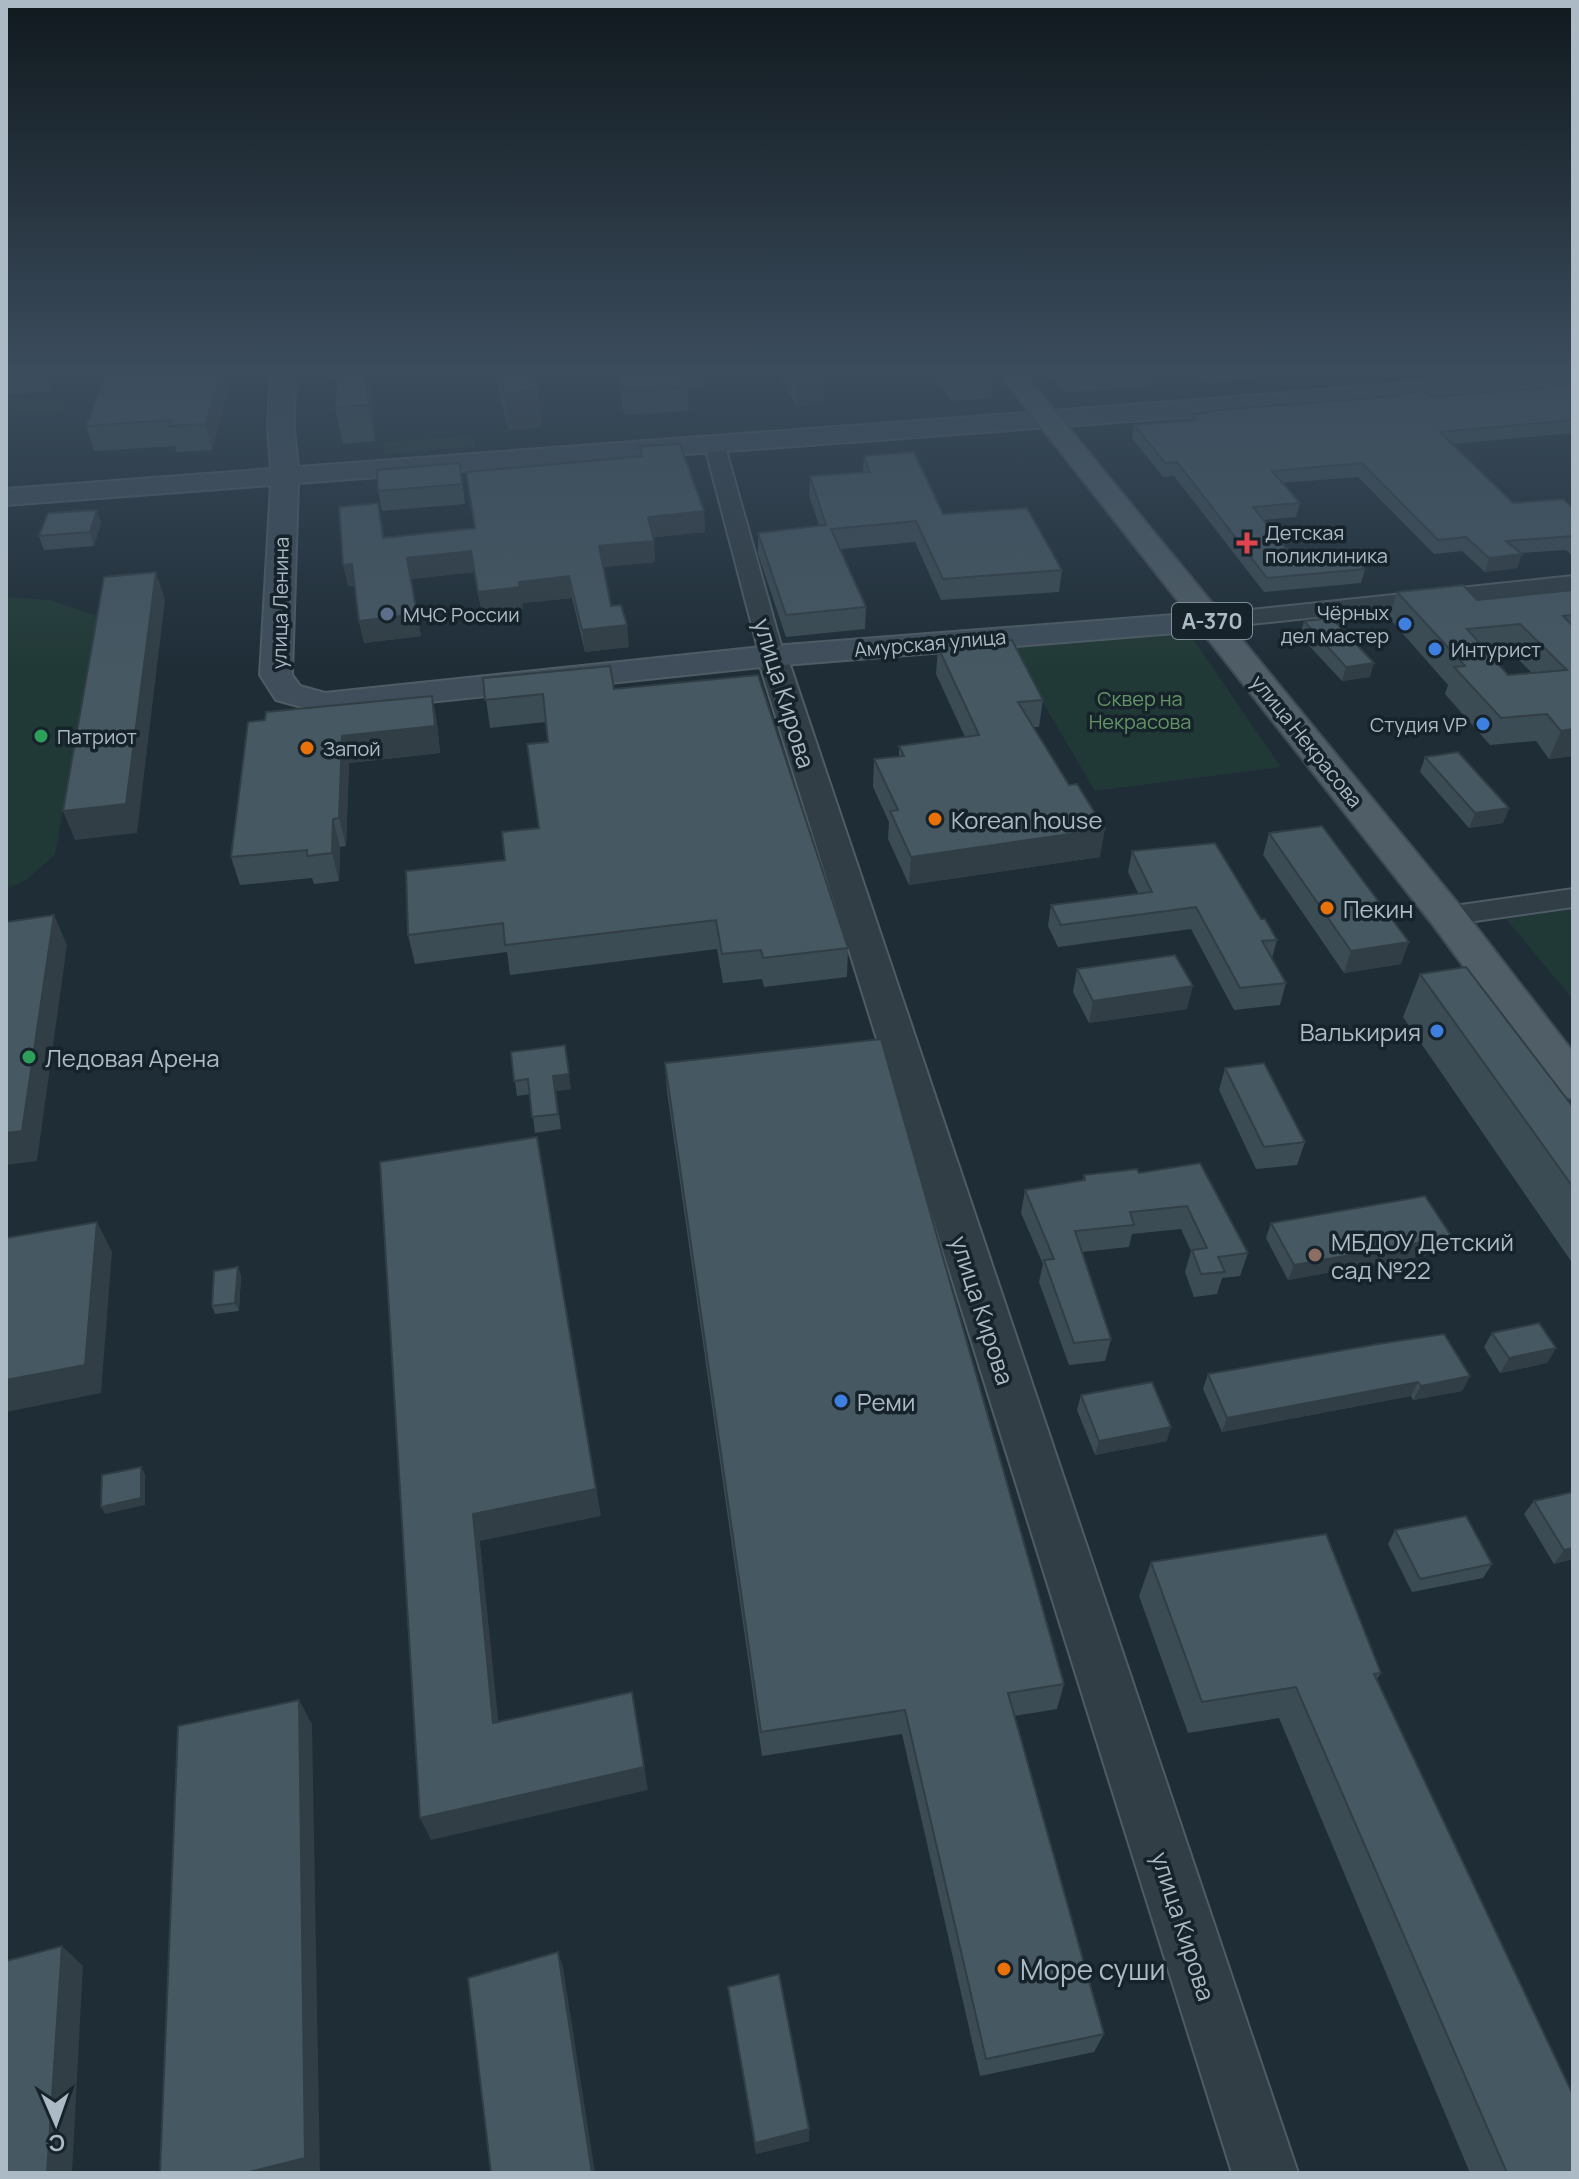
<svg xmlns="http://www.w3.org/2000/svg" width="1579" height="2179" viewBox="0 0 1579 2179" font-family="Manrope,sans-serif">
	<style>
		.green { fill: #213936 }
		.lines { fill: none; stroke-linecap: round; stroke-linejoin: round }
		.minor-casing { stroke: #4f5c65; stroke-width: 4 }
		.tertiary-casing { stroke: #4f5c65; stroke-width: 4 }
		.secondary-casing { stroke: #4f5c65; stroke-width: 4 }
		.primary-casing { stroke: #3e4a53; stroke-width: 4 }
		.minor { fill: #313e46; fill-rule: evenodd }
		.tertiary { fill: #313e46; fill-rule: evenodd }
		.secondary { fill: #3f4e5a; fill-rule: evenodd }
		.primary { fill: #4f5e67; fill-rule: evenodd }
		.wall { fill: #3c4c54; fill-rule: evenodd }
		.shaded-wall { fill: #313e45 }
		.building { fill: #465862; stroke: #313e45; stroke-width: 2; fill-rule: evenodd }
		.health-dot { fill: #e0444e; stroke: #17232b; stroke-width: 3 }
		.service-dot { fill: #5c6f8a; stroke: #17232b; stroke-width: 3 }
		.shop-dot { fill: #3f7fe0; stroke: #17232b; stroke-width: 3 }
		.leisure-dot { fill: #2e9e5b; stroke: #17232b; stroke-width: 3 }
		.food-dot { fill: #e8710a; stroke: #17232b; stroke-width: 3 }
		.education-dot { fill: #8d6e63; stroke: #17232b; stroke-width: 3 }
		.labels { text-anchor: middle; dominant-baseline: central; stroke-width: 7; stroke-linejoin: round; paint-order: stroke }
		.far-poi-label { font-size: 20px; fill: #abbac4; stroke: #17232b; text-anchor: start }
		.far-street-label { font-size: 20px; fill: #abbac4; stroke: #17232b }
		.far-park-label { font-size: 20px; fill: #639464; stroke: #17232b }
		.shield { fill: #17232b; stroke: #7f8d96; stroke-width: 2 }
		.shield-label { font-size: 22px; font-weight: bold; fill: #abbac4 }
		.street-label { font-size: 24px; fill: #abbac4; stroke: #17232b }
		.poi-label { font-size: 24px; fill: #abbac4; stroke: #17232b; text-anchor: start }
		.near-poi-label { font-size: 28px; fill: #abbac4; stroke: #17232b; text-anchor: start }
	</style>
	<rect width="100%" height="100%" fill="#1e2d36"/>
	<path class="green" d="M66,396L60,412L6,416V400Z
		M473,436L474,447L384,454V442Z
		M6,597L50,600L97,616L55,855L26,880L6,889Z
		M1186,629L1281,767L1095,791L1009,645Z
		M1573,909V996H1570L1506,919Z"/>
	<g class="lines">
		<defs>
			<path id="minor" d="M714,437L724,443L784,656L780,661H764L760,656L704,443Z
				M1573,576V590L1212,628L1201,621L1212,614Z
				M1573,889V907L1447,925L1437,922L1433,916L1437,910L1447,907Z"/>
			<path id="tertiary" d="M772,647L782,650L787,656L1298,2173H1232L757,656L762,650Z"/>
			<path id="secondary" d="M271,366H295L294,430L298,467L1212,399L1573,369V383L1212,415L298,483L292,675L300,686L325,693L772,646L1212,612L1223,614L1228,621L1223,628L1212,630L772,666L324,713L276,700L260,675L271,485L6,505V489L271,469L268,430Z"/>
			<path id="primary" d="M993,366H1018L1461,907L1573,1052V1099L1558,1094L1433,925Z"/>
		</defs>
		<use href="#minor" class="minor-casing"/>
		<use href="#tertiary" class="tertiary-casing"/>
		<use href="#secondary" class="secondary-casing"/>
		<use href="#primary" class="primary-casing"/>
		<use href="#minor" class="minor"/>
		<use href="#tertiary" class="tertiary"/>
		<use href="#secondary" class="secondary"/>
		<use href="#primary" class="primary"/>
	</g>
	<path class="wall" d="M6,366H59L49,392L6,394Z
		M167,366H231L233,374L212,450L176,452L175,446L94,451L86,426L167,368Z
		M369,366L375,441L343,444L335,407L336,395Z
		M492,366H531L542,427L509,430Z
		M617,366H703L704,388L688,389L689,411L624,415Z
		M773,366H825V403L797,406Z
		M928,366H984L993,378L991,398L951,401Z
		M1042,366H1150L1155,373L1153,386L1064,392Z
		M1190,366H1257L1254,379L1204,383Z
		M1573,385V433L1452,444L1513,503L1573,508V556L1566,550L1521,553L1517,568L1485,572L1462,551L1434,554L1358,477L1282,483L1300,503L1296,517L1263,520L1292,556L1365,569L1361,583L1264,592L1174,476L1163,477L1132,438L1134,425L1190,420L1191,415L1396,396V394L1431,397Z
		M640,446L704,511L705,532L653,537L655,562L603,567L611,606L629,647L585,652L572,598L522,603L523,609L482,613L474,572L411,579L421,636L364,643L359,621L355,586H348L382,524L384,537L475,528L640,456Z
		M864,456L943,514L1062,570L1059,592L941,600L915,542L840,549L866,607L865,629L786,637L758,554V533L819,525L809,496L810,476L863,472Z
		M460,463L465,504L382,511L378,491Z
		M97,510L101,523L94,546L44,550L39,536Z
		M1573,590V756L1549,759L1536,741L1490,745L1445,694L1448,685L1389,618L1397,592L1477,600ZM1510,651L1532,673L1508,675L1488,653Z
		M1304,621L1370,677L1342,681L1300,636Z
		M938,647L1043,700L1039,727H1034L1100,857L909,885L888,839L889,822L873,787L874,759L899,756V746L965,737L936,674Z
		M483,678L614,689L848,948L847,977L764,987L762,979L723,983L717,949L510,975L507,952L415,964L408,935L505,860L539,828L548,742L546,722L490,728Z
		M432,696L437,723L440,753L349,763L346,846L340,847L339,881L314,884L312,878L240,885L231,857L265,720Z
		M1425,757L1509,808L1503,823L1469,828L1420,772Z
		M1269,833L1401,964L1344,973L1263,855Z
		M1132,851L1261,919L1277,940L1272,958L1286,983L1280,1005L1234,1010L1191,929L1058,947L1048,926L1051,905L1138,893L1128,872Z
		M1077,969L1187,1009L1089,1023L1073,992Z
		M1420,974L1573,1107V1264L1403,1017Z
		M511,1052L571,1089L556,1091L561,1129L535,1133L530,1094L517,1096Z
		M665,1063L1064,1684L1057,1709L1014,1716L1104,2034L1094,2052L980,2076L902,1734L762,1756L667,1092Z
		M1225,1068L1305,1142L1297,1165L1256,1169L1219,1090Z
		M1200,1163L1248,1253L1240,1276L1222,1278L1217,1294L1194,1297L1185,1272L1191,1251L1181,1229L1132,1234L1129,1247L1082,1252L1111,1339L1105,1361L1069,1365L1039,1282L1043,1264L1021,1213L1025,1190L1083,1180L1084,1175L1139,1173Z
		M1271,1223L1452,1237L1444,1252L1288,1280L1266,1238Z
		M241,1275L239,1311L215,1314L212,1306Z
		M1492,1333L1556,1348L1547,1363L1500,1373L1484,1347Z
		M1208,1374L1470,1376L1462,1391L1413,1400L1411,1396L1222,1432L1203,1389Z
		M1081,1395L1167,1441L1095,1455L1077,1410Z
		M1573,1492V1559L1554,1564L1524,1514L1534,1501Z
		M1395,1530L1492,1564L1483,1578L1412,1592L1388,1544Z
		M1151,1562L1381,1673L1377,1679L1573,2173H1470L1279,1718L1188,1733L1139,1596Z
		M728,1987L809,2141L756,2154Z"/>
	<path class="shaded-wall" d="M41,366H59L49,392L41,368Z
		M222,366H231L233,374L212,450L206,424Z
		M365,366H369L375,441L368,405Z
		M826,367L825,403L797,406V370Z
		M538,390L542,427L509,430L505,393Z
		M97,510L101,523L94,546L90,532Z
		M704,511L705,532L649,538L648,517Z
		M654,541L655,562L601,567L599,546Z
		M471,551L474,572L411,579L421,636L364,643L359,621L407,558Z
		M1522,554L1517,568L1485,572L1489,558Z
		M352,564L356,585L348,586L343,565Z
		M156,572L165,600L137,833L75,840L63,811Z
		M569,576L572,598L522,603L523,609L482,613L478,592L519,582Z
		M627,625L629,647L585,652L582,630Z
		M1374,663L1370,677L1342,681L1346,667Z
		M432,696L437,723L440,753L349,763L346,846L339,818L342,736Z
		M1573,729V756L1549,759L1561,731Z
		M1509,808L1503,823L1469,828L1475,813Z
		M333,819L340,847L339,881L332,853Z
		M1105,829L1100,857L909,885L911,857Z
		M54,915L67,945L37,1161L6,1165V1133Z
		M1409,942L1401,964L1344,973L1351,951Z
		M1193,986L1187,1009L1089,1023L1093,1001Z
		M565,1045L571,1089L556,1091L561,1129L553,1076Z
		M537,1137L601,1516L480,1541L501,1747L493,1723L473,1514Z
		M97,1222L112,1252L101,1393L6,1412V1380Z
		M1452,1237L1444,1252L1288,1280L1294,1265Z
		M238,1267L241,1275L239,1311L235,1303Z
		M1556,1348L1547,1363L1500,1373L1509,1358Z
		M1470,1376L1462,1391L1413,1400L1421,1386Z
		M1418,1382L1411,1396L1222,1432L1227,1418Z
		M1171,1427L1167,1441L1095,1455L1099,1441Z
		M141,1467L145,1474V1505L105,1514L101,1507Z
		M1573,1548V1559L1554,1564L1564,1550Z
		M632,1692L648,1790L431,1840L420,1818Z
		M299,1700L312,1724L320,2172L245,2173Z
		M62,1946L83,1966L72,2173H47Z
		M558,1952L563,1967L595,2173H592Z
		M809,2129V2141L756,2154L755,2143Z"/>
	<path class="building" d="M6,366H41V368L6,369Z
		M167,366H222L206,424L169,426L171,420L86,426L107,371L167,368Z
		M332,366H365L368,405L335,407L337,380L333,381Z
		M497,366H531L538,390L505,393Z
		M618,366H683L688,387L622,391Z
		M795,366H825L826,367L797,370Z
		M942,366H984L993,378L952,381Z
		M1054,366H1150L1155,373L1065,379Z
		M1204,366H1254L1207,370Z
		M1573,385V420L1440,432L1513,503L1563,499L1573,508V537L1572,536L1506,541L1522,554L1489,558L1466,537L1438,540L1362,463L1272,471L1300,503L1253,507L1292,556L1349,551L1365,569L1267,578L1177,462L1165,463L1134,425L1196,420L1191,415L1219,410L1399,396L1396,394L1425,391L1431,397Z
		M680,444L704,511L648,517L654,541L599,546L611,606L621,605L627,625L582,630L569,576L519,582L520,587L478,592L471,551L407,558L417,614L359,621L352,564L343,565L339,507L378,503L383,538L475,528L466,472L642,456L640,446Z
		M914,452L943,514L1027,508L1062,570L943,579L916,521L831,529L866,607L786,615L758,533L826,525L810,476L870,472L864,456Z
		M460,463L462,484L378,491L377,470Z
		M97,510L90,532L39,536L48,513Z
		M156,572L126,804L63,811L104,577Z
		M1463,585L1477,600L1573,590V615L1563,616L1573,626V729L1561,731L1547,714L1501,718L1454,667L1465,666L1397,592ZM1520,624L1567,670L1508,675L1467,629Z
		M1332,618L1374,663L1346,667L1304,621Z
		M1012,640L1043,700L1018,702L1069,785L1077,784L1105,829L911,857L890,811L898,810L874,759L904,756L899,746L979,735L938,647Z
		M610,666L614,689L758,675L848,948L763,958L761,950L722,954L716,920L505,945L503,923L408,935L406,871L505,860L502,832L539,828L527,744L548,742L543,694L485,700L483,678Z
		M432,696L435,726L342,736L339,818L333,819L332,853L307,856V850L231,857L248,722L265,720L266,712Z
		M1458,752L1509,808L1475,813L1425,757Z
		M1322,826L1409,942L1351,951L1269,833Z
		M1215,843L1261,919H1265L1277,940L1262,941L1286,983L1240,988L1196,907L1061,925L1051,905L1152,892L1132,851Z
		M54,915L22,1131L6,1133V922Z
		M1175,955L1193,986L1093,1001L1077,969Z
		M1466,967L1573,1107V1187L1420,974Z
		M881,1039L1064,1684L1008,1693L1104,2034L986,2059L905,1710L761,1732L665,1063Z
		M565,1045L569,1074L553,1076L558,1114L532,1117L528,1079L514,1081L511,1052Z
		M1264,1063L1305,1142L1264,1147L1225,1068Z
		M537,1137L596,1489L473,1514L493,1723L632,1692L644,1767L420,1818L380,1162Z
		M1200,1163L1248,1253L1218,1257L1225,1272L1201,1274L1192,1250L1207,1248L1187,1206L1130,1212L1134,1225L1075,1231L1111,1339L1074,1343L1044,1260L1054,1259L1025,1190L1085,1180L1084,1175L1137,1169L1139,1173Z
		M1425,1196L1452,1237L1294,1265L1271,1223Z
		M97,1222L85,1365L6,1380V1238Z
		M238,1267L235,1303L212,1306L214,1271Z
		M1539,1323L1556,1348L1509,1358L1492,1333Z
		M1444,1334L1470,1376L1421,1386L1418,1382L1227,1418L1208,1374L1378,1344Z
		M1152,1382L1171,1427L1099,1441L1081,1395Z
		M141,1467V1498L101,1507L102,1475Z
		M1573,1492V1548L1564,1550L1534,1501Z
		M1466,1516L1492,1564L1420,1579L1395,1530Z
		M1326,1534L1381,1673L1374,1674L1573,2095V2173H1507L1296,1687L1202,1702L1151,1562Z
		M299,1700L305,2158L245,2173H160L178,1726Z
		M62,1946L47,2173H6V1961Z
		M558,1952L592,2173H491L468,1978Z
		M779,1974L809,2129L755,2143L728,1987Z"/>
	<linearGradient id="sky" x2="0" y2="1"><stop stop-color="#10191e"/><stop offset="0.55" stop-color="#3b4c5d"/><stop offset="1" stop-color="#3b4c5d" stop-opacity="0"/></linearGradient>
	<rect width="1579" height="671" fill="url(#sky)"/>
	<path class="health-dot" d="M1243 531h8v8h8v8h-8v8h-8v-8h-8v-8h8z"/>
	<circle class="service-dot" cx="387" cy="614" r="8"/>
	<g class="shop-dot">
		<circle cx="1405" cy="624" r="8"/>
		<circle cx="1435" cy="649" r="8"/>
		<circle cx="1483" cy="724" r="8"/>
		<circle cx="1437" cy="1031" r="8"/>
		<circle cx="841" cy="1401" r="8"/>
	</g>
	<g class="leisure-dot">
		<circle cx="41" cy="736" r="8"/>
		<circle cx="29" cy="1057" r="8"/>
	</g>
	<g class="food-dot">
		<circle cx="307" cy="748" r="8"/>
		<circle cx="935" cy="819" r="8"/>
		<circle cx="1327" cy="908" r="8"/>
		<circle cx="1004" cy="1969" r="8"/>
	</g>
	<circle class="education-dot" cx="1315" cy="1255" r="8"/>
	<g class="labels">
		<g class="far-poi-label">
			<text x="1265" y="532">Детская<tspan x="1265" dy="23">поликлиника</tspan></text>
			<text x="1389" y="612" text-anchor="end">Чёрных<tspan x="1389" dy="23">дел мастер</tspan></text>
			<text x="403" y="614">МЧС России</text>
			<text x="1451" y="649">Интурист</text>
			<text x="1467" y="724" text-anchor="end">Студия VP</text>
			<text x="57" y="736">Патриот</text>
			<text x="323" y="748">Запой</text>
		</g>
		<g class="far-street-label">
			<text transform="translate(280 603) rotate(-89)">улица Ленина</text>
			<text transform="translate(930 643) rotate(-5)">Амурская улица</text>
			<text transform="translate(1307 741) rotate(51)">улица Некрасова</text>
		</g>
		<g class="far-park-label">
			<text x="1140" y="698">Сквер на<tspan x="1140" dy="23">Некрасова</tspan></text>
		</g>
		<rect class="shield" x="1172" y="603" width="80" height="36" rx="6"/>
		<g class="shield-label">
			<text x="1212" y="621">А-370</text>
		</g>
		<g class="street-label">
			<text transform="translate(785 693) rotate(73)">улица Кирова</text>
			<text transform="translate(983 1310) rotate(72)">улица Кирова</text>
			<text transform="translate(1184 1926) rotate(72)">улица Кирова</text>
		</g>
		<g class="poi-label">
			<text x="951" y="819">Korean house</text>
			<text x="1343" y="908">Пекин</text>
			<text x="1421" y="1031" text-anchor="end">Валькирия</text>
			<text x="45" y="1057">Ледовая Арена</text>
			<text x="1331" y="1241">МБДОУ Детский<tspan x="1331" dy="28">сад №22</tspan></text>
			<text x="857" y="1401">Реми</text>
		</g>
		<g class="near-poi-label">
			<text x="1020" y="1969">Море суши</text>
		</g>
	</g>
	<rect width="1579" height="2179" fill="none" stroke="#abbac4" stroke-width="16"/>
	<g transform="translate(56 2123) rotate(178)" stroke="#17232b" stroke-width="6" paint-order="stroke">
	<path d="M0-6L14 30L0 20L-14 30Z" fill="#abbac4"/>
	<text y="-12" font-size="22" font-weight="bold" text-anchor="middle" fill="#abbac4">С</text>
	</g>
</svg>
